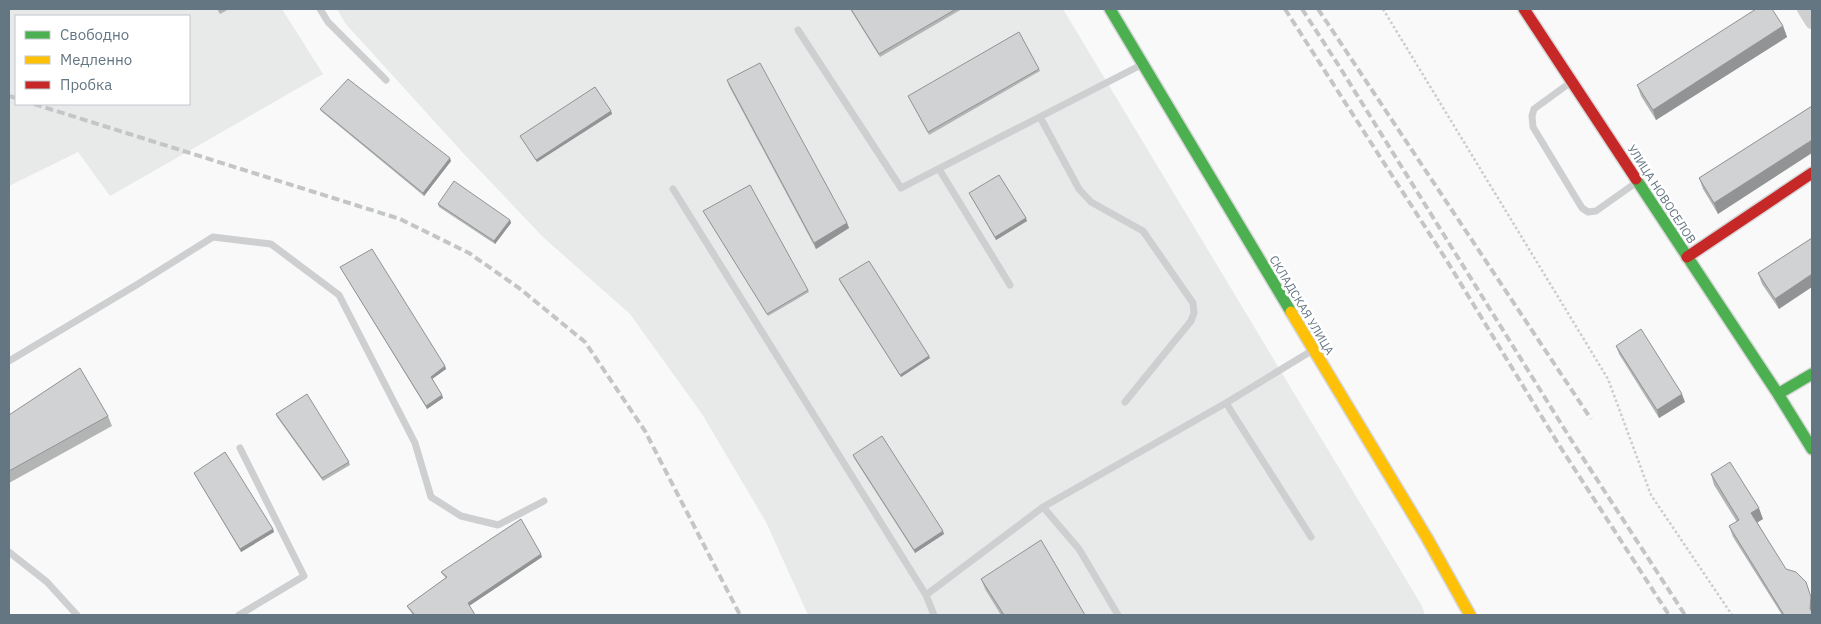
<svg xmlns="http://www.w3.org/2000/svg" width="1821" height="624" viewBox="0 0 1821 624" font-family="'IBM Plex Sans',sans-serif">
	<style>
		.built { fill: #e8e9e9; fill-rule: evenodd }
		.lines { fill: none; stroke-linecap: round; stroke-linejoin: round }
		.fast-casing { stroke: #d5d6d7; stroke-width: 14 }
		.slow-casing { stroke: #d5d6d7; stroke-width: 14 }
		.jam-casing { stroke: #d5d6d7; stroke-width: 14 }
		.path { stroke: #cbcccd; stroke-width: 2.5; stroke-dasharray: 2.5 2.5; stroke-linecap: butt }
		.lane { stroke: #cecfd0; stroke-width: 7 }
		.street { stroke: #cecfd0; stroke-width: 14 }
		.fast { stroke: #4caf50; stroke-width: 11 }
		.slow { stroke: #ffc107; stroke-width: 11 }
		.jam { stroke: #c62828; stroke-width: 11 }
		.rail { stroke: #c3c5c6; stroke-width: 4; stroke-dasharray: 8 4; stroke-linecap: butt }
		.wall { fill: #b3b5b5 }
		.shaded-wall { fill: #929394 }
		.building { fill: #d0d2d3; stroke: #929394 }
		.labels { text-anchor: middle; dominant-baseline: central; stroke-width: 5; stroke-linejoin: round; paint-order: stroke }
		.street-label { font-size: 12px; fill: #657683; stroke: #fff }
	</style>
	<rect width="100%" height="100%" fill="#f9f9f9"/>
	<path class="built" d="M9,9H282L323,74L110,196L78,152L9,186ZM16,16H189V104H16Z
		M337,9H1063L1422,606L1425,615H808L766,522L702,414L630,314L544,238L463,153L345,23Z"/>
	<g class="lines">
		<defs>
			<path id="fast" d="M1110,9L1291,312
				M1636,179L1778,394L1812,449
				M1778,394L1812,374"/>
			<path id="slow" d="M1291,312L1427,538L1470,615"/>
			<path id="jam" d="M1524,9L1636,179
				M1687,257L1812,173"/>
		</defs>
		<use href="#fast" class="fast-casing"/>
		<use href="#slow" class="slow-casing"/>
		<use href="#jam" class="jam-casing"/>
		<path class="path" d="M1383,9L1608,379L1651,495L1732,615"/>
		<path class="lane" d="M320,9L328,22L386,80
			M798,30L901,188L1143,64
			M1571,82L1534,109L1532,116L1533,127L1582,208L1588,212L1596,211L1637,182
			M1040,117L1079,189L1091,202L1143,231L1193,303L1194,313L1191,321L1125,402
			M939,169L1010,285
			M673,189L926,595
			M9,361L138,284L213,237L271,244L339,295L415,443L431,497L461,516L498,525L544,501
			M1226,403L1311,537
			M1043,507L1079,549L1118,615
			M9,552L47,582L77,615
			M239,615L304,576L240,448
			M934,615L926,595L1043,507L1226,403L1313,350"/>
		<path class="street" d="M1804,9L1812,22"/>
		<use href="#fast" class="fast"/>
		<use href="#slow" class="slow"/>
		<use href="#jam" class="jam"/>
		<path class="rail" d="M1285,9L1447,261L1559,445L1669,615
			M1302,9L1339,66L1570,438L1685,615
			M1318,9L1591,419
			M9,96L16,98
			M34,104L400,219L469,253L519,288L585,342L645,431L740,615"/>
	</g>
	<path class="wall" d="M217,9H229L220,14Z
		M850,9H962L880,57Z
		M1783,26L1787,37L1656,120L1641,96L1637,85Z
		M1039,69L1040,71L929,135L908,96Z
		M727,80L847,223L849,228L816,249L729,86Z
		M1812,106L1718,214L1703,189L1699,178Z
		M320,109L451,161L424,196L321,111Z
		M611,111L612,114L537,162L520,136Z
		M969,193L1027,221L996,240Z
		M438,204L510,220L511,223L495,244L439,207Z
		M703,211L808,290L809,292L768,316Z
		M1812,238L1779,309L1762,284L1758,273Z
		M340,267L445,366L446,369L432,379L443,398L427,409Z
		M839,279L930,358L901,377L840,282Z
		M1616,346L1685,402L1659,418L1619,354Z
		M276,414L349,462L350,465L323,481L277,417Z
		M9,415L108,416L112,426L9,483Z
		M853,455L944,534L915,553L854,458Z
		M194,473L273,529L274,532L241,552Z
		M1711,474L1763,519L1757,522L1812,615H1782L1733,537L1729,526L1737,522L1714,485Z
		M542,557L469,606L475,615H413L408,608L407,606L446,578L442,574L441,572Z
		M981,579L1085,615H1001L985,589Z"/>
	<path class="shaded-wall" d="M1783,26L1787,37L1656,120L1653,110Z
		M611,111L612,114L537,162L536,160Z
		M1812,140V153L1718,214L1714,203Z
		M450,158L451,161L424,196L423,193Z
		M1026,218L1027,221L996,240L995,237Z
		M510,220L511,223L495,244L494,241Z
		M847,223L849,228L816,249L814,243Z
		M1812,274V287L1779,309L1775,299Z
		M929,356L930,358L901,377L900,375Z
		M445,366L446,369L432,379L431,377Z
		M1682,394L1685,402L1659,418L1657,410Z
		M442,395L443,398L427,409L426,406Z
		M1759,508L1763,519L1755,524L1751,513Z
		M273,529L274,532L241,552L240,549Z
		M943,531L944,534L915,553L914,550Z
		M541,554L542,557L469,606L468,603Z
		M1806,582L1812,601V614L1810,609Z"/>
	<path class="building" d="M851,9H956L879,54Z
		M1756,9H1772L1783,26L1653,110L1637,85Z
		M1019,32L1039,69L928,132L908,96Z
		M760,63L847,223L814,243L727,80Z
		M348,79L450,158L423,193L320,109Z
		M595,87L611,111L536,160L520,136Z
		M1812,106V140L1714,203L1699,178Z
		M999,175L1026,218L995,237L969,193Z
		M454,181L510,220L494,241L438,204Z
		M750,185L808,290L767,314L703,211Z
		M1812,238V274L1775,299L1758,273Z
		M372,249L445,366L431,377L442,395L426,406L340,267Z
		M869,261L929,356L900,375L839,279Z
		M1641,329L1682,394L1657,410L1616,346Z
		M80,368L108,416L9,471V415Z
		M307,394L349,462L322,478L276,414Z
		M882,436L943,531L914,550L853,455Z
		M225,452L273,529L240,549L194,473Z
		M1730,462L1759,508L1751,513L1786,569L1796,572L1806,582L1811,597L1810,609L1812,612V615H1784L1729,526L1739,520L1711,474Z
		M521,519L541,554L468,603L475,615H415L407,606L447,577L441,572Z
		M1041,540L1085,615H1004L981,579Z"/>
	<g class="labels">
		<g class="street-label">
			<text transform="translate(1662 194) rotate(57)">УЛИЦА НОВОСЕЛОВ</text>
			<text transform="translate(1302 305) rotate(59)">СКЛАДСКАЯ УЛИЦА</text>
		</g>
	</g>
	<rect width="1821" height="624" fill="none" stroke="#657683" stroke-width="20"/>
	<rect x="15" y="15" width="175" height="90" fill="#ffffff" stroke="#c1c8cd"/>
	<rect x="25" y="31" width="25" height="8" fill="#4caf50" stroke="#c1c8cd"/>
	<text x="60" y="40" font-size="15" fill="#657683">Свободно</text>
	<rect x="25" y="56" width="25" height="8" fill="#ffc107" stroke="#c1c8cd"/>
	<text x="60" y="65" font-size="15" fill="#657683">Медленно</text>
	<rect x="25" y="81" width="25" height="8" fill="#c62828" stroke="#c1c8cd"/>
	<text x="60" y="90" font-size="15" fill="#657683">Пробка</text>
</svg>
